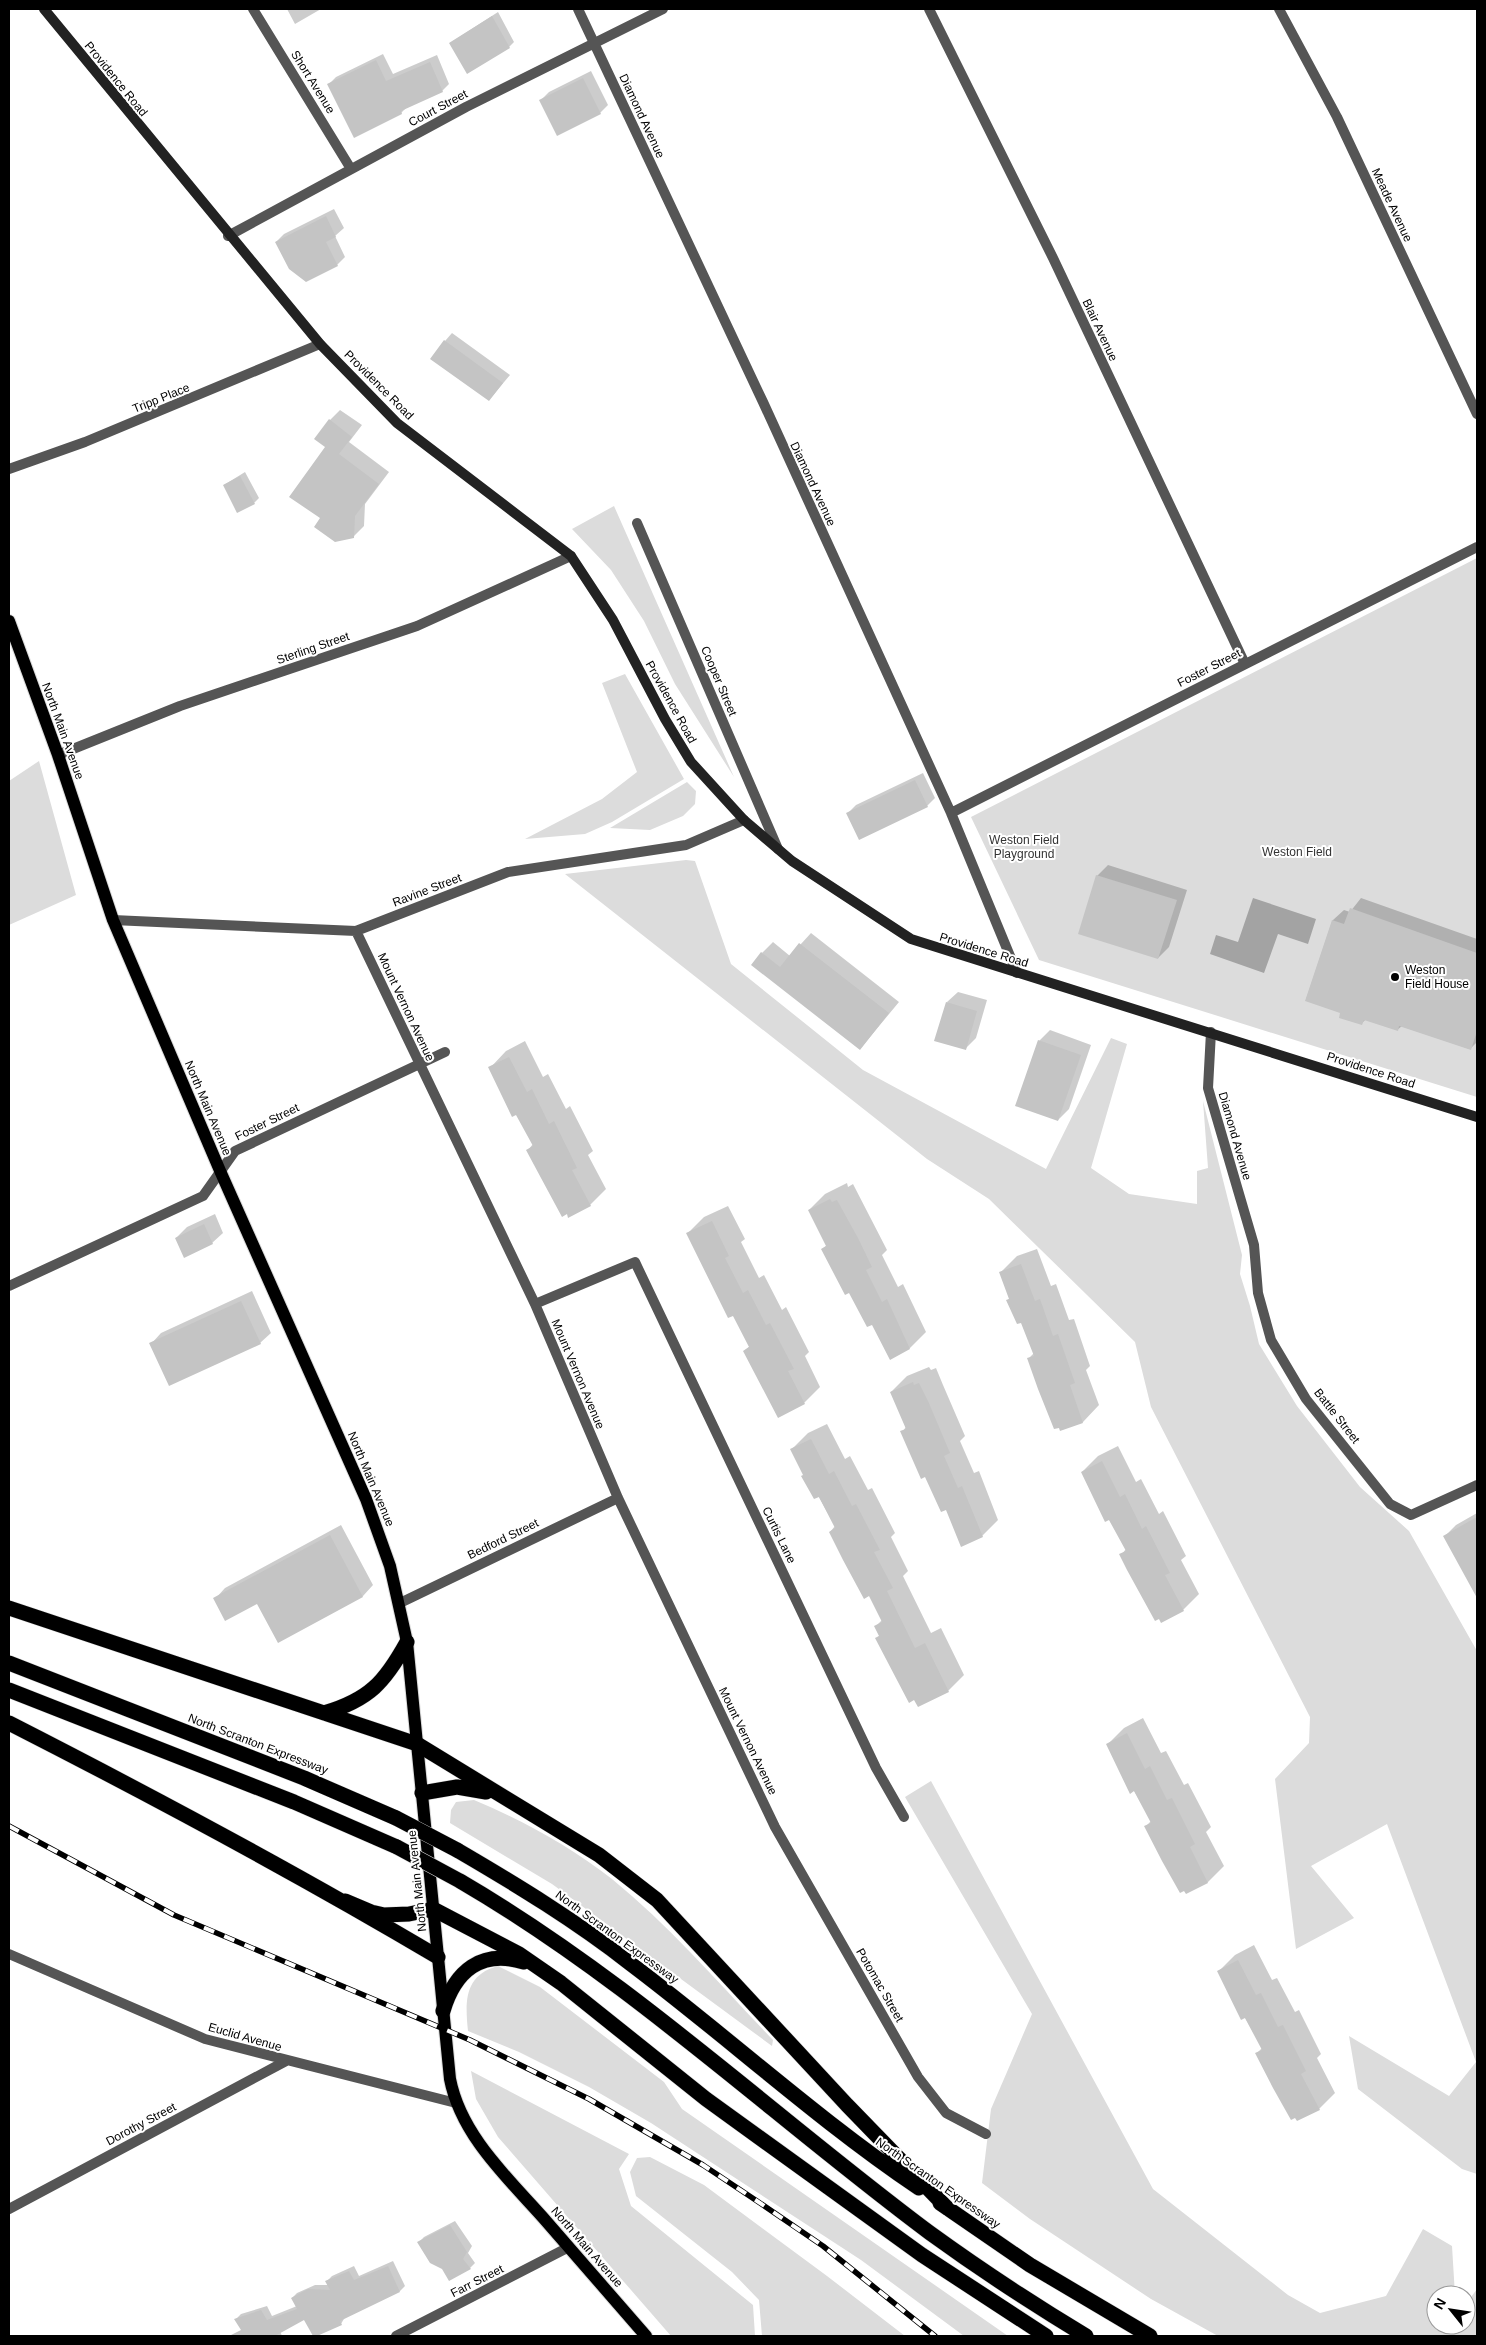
<svg xmlns="http://www.w3.org/2000/svg" width="1486" height="2345" viewBox="0 0 1486 2345" font-family="Arial,sans-serif">
	<style>
		.green { fill: #dcdcdc }
		.water { fill: #a3a3a3 }
		.shadow { fill: #0003 }
		.building { fill: #c4c4c4 }
		.lines { fill: none; stroke-linecap: round; stroke-linejoin: round }
		.primary-casing { stroke: #dbdbdb; stroke-width: 14 }
		.motorway-casing { stroke: #dbdbdb; stroke-width: 16 }
		.minor { stroke: #555; stroke-width: 10 }
		.secondary { stroke: #222; stroke-width: 10 }
		.primary { stroke: #000; stroke-width: 12 }
		.motorway { stroke: #000; stroke-width: 15 }
		.rail-casing { stroke: #000; stroke-width: 5.5 }
		.rail { stroke: #fff; stroke-width: 4; stroke-dasharray: 11; stroke-linecap: butt }
		.motorway-bridge-casing { stroke: #dbdbdb; stroke-width: 16; stroke-linecap: butt }
		.motorway-bridge { stroke: #000; stroke-width: 15 }
		.poi-dot { fill: #000; stroke: #fff; stroke-width: 2 }
		.labels { text-anchor: middle; dominant-baseline: central; stroke-width: 4; stroke-linejoin: round; paint-order: stroke }
		.street-label { font-size: 12px; fill: #000; stroke: #fff }
		.park-label { font-size: 12px; fill: #333; stroke: #fff }
		.poi-label { font-size: 12px; fill: #000; stroke: #fff; text-anchor: start }
	</style>
	<rect width="100%" height="100%" fill="#fff"/>
	<path class="green" d="M614,506L734,777L675,684L644,621L611,570L572,529Z
		M1477,558V1097L1039,960L971,817Z
		M625,674L684,779L612,822L585,834L525,839L602,799L637,772L602,683Z
		M39,761L76,895L9,925V781Z
		M687,782L696,791L695,804L683,816L650,830L610,828Z
		M686,860L695,861L731,964L863,1070L1046,1169L1111,1038L1127,1044L1091,1168L1129,1194L1197,1204V1171L1208,1168L1203,1101L1242,1255L1240,1274L1250,1306L1259,1344L1297,1406L1360,1487L1409,1531L1477,1651V2174L1462,2169L1358,2089L1349,2036L1449,2096L1476,2062L1387,1824L1311,1866L1354,1918L1296,1949L1275,1779L1309,1743L1310,1717L1151,1407L1135,1342L989,1199L927,1159L565,874Z
		M931,1781L1153,2189L1288,2295L1320,2313L1386,2296L1423,2229L1452,2246L1455,2295H1436V2325H1466V2304L1477,2289V2336H1218L1151,2299L1030,2219L982,2183L991,2109L1032,2014L905,1797Z
		M474,1800C522,1820 571,1847 612,1879C671,1927 721,1986 773,2040L772,2046L552,1884L450,1823L451,1810L456,1802Z
		M498,1966L540,1987L664,2082L682,2109L1008,2336H964L861,2260L651,2123L589,2087L519,2052L468,2031C465,2002 464,1975 498,1966Z
		M471,2071L629,2154L619,2169L631,2206L753,2305L755,2336H671L498,2137L476,2099Z
		M650,2157L704,2185L827,2276L905,2336H762L759,2300L732,2272L636,2196L630,2172L637,2158Z"/>
	<path class="water" d="M1253,898L1316,919L1308,944L1278,934L1264,973L1210,954L1216,935L1238,942Z"/>
	<path class="shadow" d="M287,9H321L295,24Z
		M498,12L514,42L509,47L450,43Z
		M383,54L393,74L437,55L449,84L442,91L407,107L401,113L329,84L336,77Z
		M591,71L608,105L600,113L541,100L549,92Z
		M334,209L344,228L335,236L345,257L337,265L276,242L284,234Z
		M452,333L510,375L489,400L445,341Z
		M340,410L362,425L349,442L389,472L365,504L364,526L353,537L322,518L330,420Z
		M245,472L259,498L254,503L224,485Z
		M923,773L935,798L927,806L848,813L856,805Z
		M1108,865L1187,890L1169,947L1158,958L1097,876Z
		M1361,898L1477,939V1042L1470,1049L1402,1026L1397,1030L1366,1019L1361,1024L1342,1012L1306,1000L1333,920L1344,910L1350,912Z
		M811,933L899,1002L860,1049L762,953L773,942L790,956Z
		M958,992L987,1000L976,1038L966,1048L947,1002Z
		M1050,1030L1091,1045L1069,1109L1058,1120L1039,1041Z
		M525,1041L543,1077L548,1074L566,1109L570,1106L593,1151L588,1155L606,1189L590,1205L528,1150L533,1144L490,1068L506,1051Z
		M847,1183L848,1187L853,1184L887,1250L882,1255L898,1287L903,1284L926,1332L910,1348L890,1358L872,1323L823,1249L827,1245L809,1210L825,1194Z
		M728,1206L745,1239L741,1242L759,1278L764,1275L782,1310L786,1307L809,1352L805,1356L820,1387L804,1403L744,1351L750,1346L688,1233L704,1217Z
		M215,1214L223,1233L212,1243L176,1238L187,1227Z
		M1037,1249L1051,1286L1056,1284L1069,1320L1074,1319L1090,1366L1086,1370L1099,1405L1083,1422L1061,1430L1028,1359L1034,1353L1022,1321L1008,1300L1010,1298L1001,1272L1017,1256Z
		M252,1291L271,1333L260,1343L151,1344L161,1333Z
		M929,1367L931,1370L936,1368L943,1385L965,1436L960,1441L974,1473L979,1471L998,1520L982,1536L946,1509L902,1432L906,1427L891,1392L907,1376Z
		M827,1424L845,1459L850,1456L868,1490L872,1488L895,1533L891,1537L908,1571L903,1576L931,1633L941,1628L964,1675L948,1691L877,1638L880,1635L876,1626L882,1620L870,1595L830,1532L835,1526L792,1449L808,1433Z
		M1118,1446L1136,1482L1141,1479L1159,1514L1163,1511L1186,1556L1181,1560L1199,1594L1183,1610L1121,1555L1126,1549L1082,1472L1098,1456Z
		M1477,1513V1595L1445,1536L1456,1525Z
		M341,1525L373,1585L363,1596L279,1641L257,1602L215,1599L225,1588Z
		M1143,1718L1161,1753L1166,1751L1184,1785L1188,1783L1211,1827L1206,1832L1224,1866L1208,1882L1187,1892L1146,1826L1151,1821L1108,1744L1124,1728Z
		M1254,1945L1272,1980L1277,1978L1295,2012L1299,2010L1321,2054L1317,2058L1335,2093L1319,2109L1257,2053L1262,2048L1219,1971L1235,1955Z
		M455,2221L472,2246L468,2253L475,2263L470,2268H442L419,2242L424,2237Z
		M393,2261L405,2286L400,2291L345,2317L341,2324L314,2336L304,2319L280,2331L282,2336H233L244,2332L236,2319L241,2314L267,2306L272,2316L297,2306L292,2298L297,2293L315,2285H329L327,2281L332,2276L354,2266L359,2276Z"/>
	<path class="building" d="M492,16L510,48L467,74L449,43Z
		M376,60L386,81L430,62L443,92L401,111L402,114L354,138L327,84Z
		M583,78L601,114L557,136L539,100Z
		M326,216L336,237L326,242L338,266L306,282L289,269L275,242Z
		M444,340L503,383L489,401L430,359Z
		M329,419L352,437L339,454L379,484L355,516L354,538L335,542L314,527L320,518L289,497L325,447L314,439Z
		M240,476L255,504L237,513L223,485Z
		M915,780L928,807L859,840L846,813Z
		M1096,875L1177,900L1158,959L1078,934Z
		M1350,908L1477,953V1031L1471,1050L1399,1026L1398,1031L1364,1020L1362,1025L1339,1018L1340,1013L1305,1001L1332,920L1344,924Z
		M799,943L889,1013L860,1050L751,965L761,952L780,967Z
		M946,1002L977,1011L966,1050L934,1041Z
		M1038,1040L1081,1055L1058,1121L1015,1106Z
		M509,1057L527,1092L532,1089L549,1124L554,1121L577,1168L572,1170L591,1206L568,1218L567,1214L562,1217L541,1178L526,1150L533,1146L516,1115L512,1117L488,1067Z
		M830,1199L832,1202L837,1200L858,1238L872,1267L866,1270L882,1302L887,1299L910,1349L890,1360L872,1325L867,1327L849,1293L845,1295L821,1249L826,1246L808,1210Z
		M712,1221L729,1256L725,1258L743,1293L748,1290L766,1325L770,1323L794,1369L788,1371L805,1404L778,1418L743,1351L749,1347L733,1316L728,1318L686,1233Z
		M204,1224L213,1244L184,1258L175,1238Z
		M1021,1264L1035,1301L1040,1299L1053,1336L1058,1334L1075,1383L1070,1385L1083,1423L1060,1431L1059,1428L1054,1429L1038,1389L1027,1358L1034,1356L1021,1323L1017,1324L1006,1300L1009,1299L999,1272Z
		M241,1301L261,1344L169,1386L149,1343Z
		M913,1382L914,1385L919,1383L928,1401L950,1453L944,1456L958,1488L962,1486L983,1537L961,1547L946,1510L941,1512L925,1477L921,1479L900,1431L906,1429L890,1392Z
		M811,1439L829,1474L834,1471L852,1506L856,1504L880,1550L874,1552L893,1588L887,1591L915,1648L925,1643L949,1692L918,1707L914,1700L909,1703L875,1638L879,1636L874,1626L882,1622L869,1596L864,1599L843,1560L829,1532L835,1528L819,1497L814,1499L801,1476L803,1475L790,1449Z
		M1102,1461L1120,1497L1125,1494L1142,1529L1146,1526L1170,1573L1165,1575L1184,1611L1161,1623L1159,1619L1155,1621L1127,1570L1119,1554L1126,1551L1109,1520L1105,1522L1081,1472Z
		M1477,1517V1598L1443,1536Z
		M330,1535L363,1597L278,1643L257,1604L225,1621L213,1598Z
		M1127,1733L1145,1769L1150,1766L1167,1800L1172,1798L1195,1844L1190,1847L1208,1883L1186,1894L1184,1891L1180,1893L1162,1861L1144,1826L1151,1823L1134,1791L1130,1794L1106,1744Z
		M1238,1960L1256,1995L1261,1993L1278,2027L1283,2025L1306,2071L1301,2074L1320,2110L1297,2121L1295,2118L1291,2120L1273,2088L1255,2053L1262,2050L1245,2018L1241,2020L1217,1971Z
		M450,2225L467,2252L463,2259L471,2269L449,2281L442,2269L430,2263L417,2242Z
		M388,2266L400,2292L340,2321L342,2325L317,2336H313L304,2320L275,2336H229L241,2330L234,2319L261,2310L267,2320L297,2309L291,2298L308,2289L330,2290L325,2281L349,2271L354,2280Z"/>
	<g class="lines">
		<defs>
			<path id="primary" d="M9,621L58,755L113,920L221,1173L366,1499L390,1566L407,1642L450,2079C461,2136 509,2179 546,2221C580,2260 613,2298 646,2336"/>
			<path id="motorway" d="M9,1608L417,1744L599,1855L657,1900L847,2105L947,2208
				M9,1663L304,1778L396,1818
				M9,1690L294,1802L397,1847
				M324,1713C369,1700 385,1682 407,1642
				M9,1723C154,1797 298,1874 438,1957
				M422,1793L457,1787L486,1792
				M457,1850C517,1885 576,1921 631,1964C728,2037 818,2120 919,2188
				M460,1881C630,1980 773,2116 930,2233C981,2270 1033,2304 1086,2336
				M345,1901L371,1912L384,1915L409,1914L433,1909L519,1954L561,1983L706,2099L922,2255L1046,2336
				M443,2011C455,1971 481,1949 524,1962
				M940,2203L1030,2265L1150,2336"/>
		</defs>
		<use href="#primary" class="primary-casing"/>
		<use href="#motorway" class="motorway-casing"/>
		<path class="minor" d="M253,9L351,169
			M578,9L763,402L951,813L1017,973
			M929,9L1053,258L1245,664
			M1279,9L1337,117L1477,414
			M228,236L466,107L663,9
			M9,469L85,442L320,344
			M637,523L778,849
			M58,755L180,706L417,626L571,556
			M951,813L1477,547
			M113,920L356,931L508,872L686,845L744,820
			M356,931L535,1304L618,1498L775,1827L918,2077L946,2113L986,2134
			M1211,1032L1208,1088L1254,1245L1258,1293L1271,1340L1306,1399L1390,1504L1411,1515L1477,1485
			M9,1286L203,1196L235,1151L445,1052
			M535,1304L635,1262L876,1768L904,1817
			M400,1603L618,1498
			M9,1954L205,2039L456,2103
			M9,2209L286,2061
			M396,2336L569,2247"/>
		<path class="secondary" d="M44,9L320,344L397,423L571,556L613,620L665,719L691,762L744,820L792,861L911,939L1477,1117"/>
		<use href="#primary" class="primary"/>
		<use href="#motorway" class="motorway"/>
		<defs>
			<path id="rail" d="M9,1826L174,1915L470,2040L589,2099L703,2165L757,2201L823,2246L935,2336"/>
		</defs>
		<use href="#rail" class="rail-casing"/>
		<use href="#rail" class="rail"/>
		<defs>
			<path id="motorway-bridge" d="M396,1818L457,1850
				M397,1847L460,1881"/>
		</defs>
		<use href="#motorway-bridge" class="motorway-bridge-casing"/>
		<use href="#motorway-bridge" class="motorway-bridge"/>
	</g>
	<circle class="poi-dot" cx="1395" cy="977" r="5"/>
	<g class="labels">
		<g class="street-label">
			<text transform="translate(116 79) rotate(51)">Providence Road</text>
			<text transform="translate(313 82) rotate(58)">Short Avenue</text>
			<text transform="translate(438 108) rotate(-28)">Court Street</text>
			<text transform="translate(642 116) rotate(65)">Diamond Avenue</text>
			<text transform="translate(1392 205) rotate(65)">Meade Avenue</text>
			<text transform="translate(1100 330) rotate(65)">Blair Avenue</text>
			<text transform="translate(379 385) rotate(45)">Providence Road</text>
			<text transform="translate(161 398) rotate(-22)">Tripp Place</text>
			<text transform="translate(813 484) rotate(65)">Diamond Avenue</text>
			<text transform="translate(313 648) rotate(-19)">Sterling Street</text>
			<text transform="translate(1209 668) rotate(-27)">Foster Street</text>
			<text transform="translate(719 681) rotate(67)">Cooper Street</text>
			<text transform="translate(671 702) rotate(61)">Providence Road</text>
			<text transform="translate(63 731) rotate(70)">North Main Avenue</text>
			<text transform="translate(427 890) rotate(-21)">Ravine Street</text>
			<text transform="translate(984 950) rotate(17)">Providence Road</text>
			<text transform="translate(406 1007) rotate(65)">Mount Vernon Avenue</text>
			<text transform="translate(1371 1070) rotate(18)">Providence Road</text>
			<text transform="translate(208 1108) rotate(67)">North Main Avenue</text>
			<text transform="translate(267 1122) rotate(-26)">Foster Street</text>
			<text transform="translate(1235 1136) rotate(74)">Diamond Avenue</text>
			<text transform="translate(578 1374) rotate(67)">Mount Vernon Avenue</text>
			<text transform="translate(1337 1416) rotate(52)">Battle Street</text>
			<text transform="translate(371 1479) rotate(67)">North Main Avenue</text>
			<text transform="translate(779 1535) rotate(64)">Curtis Lane</text>
			<text transform="translate(503 1539) rotate(-26)">Bedford Street</text>
			<text transform="translate(748 1741) rotate(64)">Mount Vernon Avenue</text>
			<text transform="translate(258 1744) rotate(21)">North Scranton Expressway</text>
			<text transform="translate(417 1881) rotate(-96)">North Main Avenue</text>
			<text transform="translate(617 1937) rotate(36)">North Scranton Expressway</text>
			<text transform="translate(880 1985) rotate(60)">Potomac Street</text>
			<text transform="translate(245 2037) rotate(16)">Euclid Avenue</text>
			<text transform="translate(141 2124) rotate(-28)">Dorothy Street</text>
			<text transform="translate(938 2183) rotate(35)">North Scranton Expressway</text>
			<text transform="translate(587 2247) rotate(49)">North Main Avenue</text>
			<text transform="translate(477 2281) rotate(-27)">Farr Street</text>
		</g>
		<g class="park-label">
			<text x="1024" y="840">Weston Field<tspan x="1024" dy="14">Playground</tspan></text>
			<text x="1297" y="852">Weston Field</text>
		</g>
		<g class="poi-label">
			<text x="1405" y="970">Weston<tspan x="1405" dy="14">Field House</tspan></text>
		</g>
	</g>
	<rect width="1486" height="2345" fill="none" stroke="#000000" stroke-width="20"/>
	<g transform="translate(1451 2310) rotate(300)"><circle r="24" fill="#ffffff" stroke="#999999"/>
	<path d="M0-4L9 19L0 12L-9 19Z" fill="#000000"/>
	<text y="-8" font-size="14" font-weight="bold" text-anchor="middle" fill="#000000">N</text>
	</g>
</svg>
